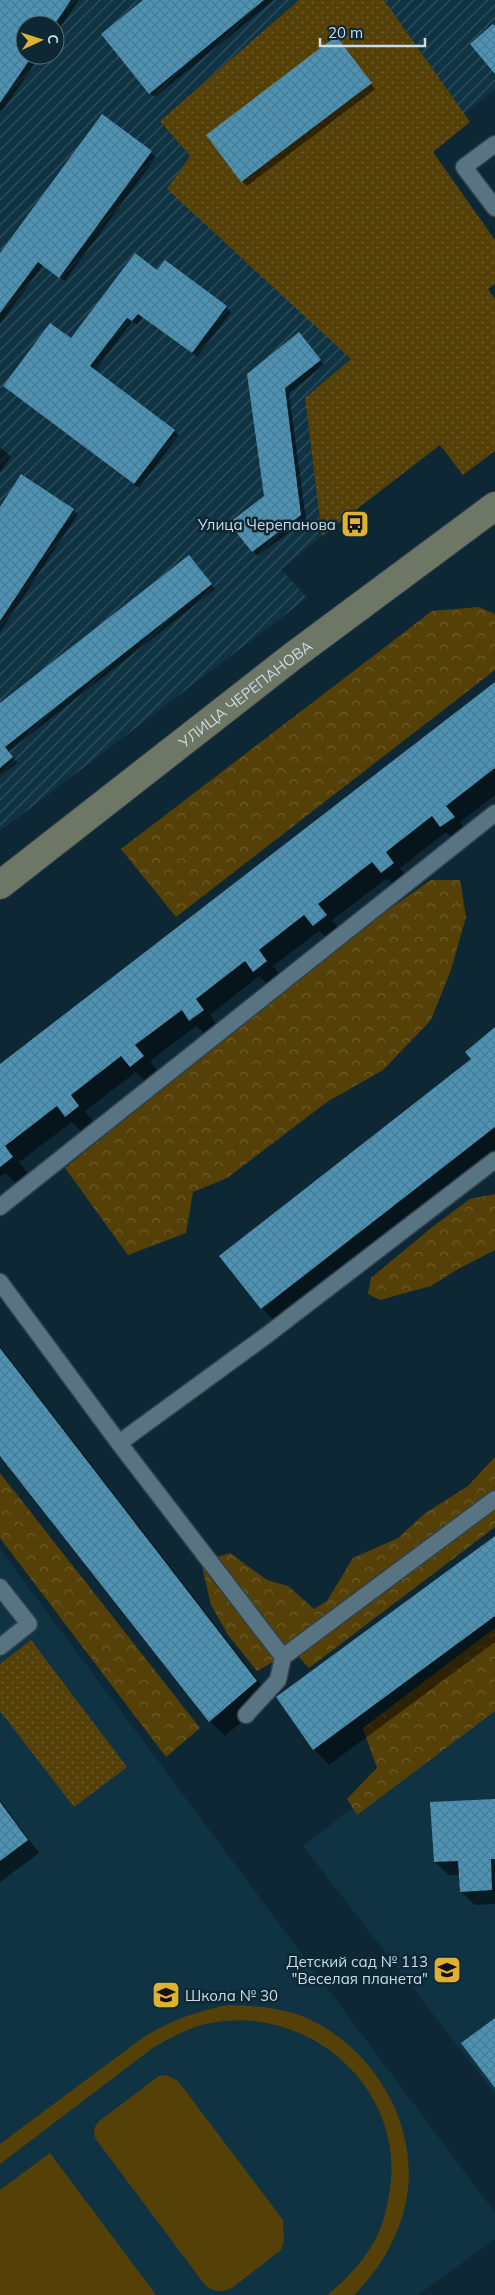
<svg xmlns="http://www.w3.org/2000/svg" width="495" height="2295" viewBox="0 0 495 2295" font-family="Mulish,sans-serif">
	<style>
		.built { fill: #0f3343 }
		.industrial { fill: url(#industrial-furrows); fill-rule: evenodd }
		.grass { fill: url(#grass-dots) }
		.forest { fill: url(#forest-crowns) }
		.garden { fill: #554108 }
		.shadow { fill: #0007 }
		.building { fill: url(#building-cross-hatch) }
		.lines { fill: none; stroke-linecap: round; stroke-linejoin: round }
		.lane-casing { stroke: #31414c; stroke-width: 19 }
		.secondary-casing { stroke: #31414c; stroke-width: 30 }
		.lane { stroke: #587483; stroke-width: 16 }
		.secondary { stroke: #6e7766; stroke-width: 28 }
		.labels { text-anchor: middle; dominant-baseline: central; stroke-width: 5; stroke-linejoin: round; paint-order: stroke }
		.poi-label { font-size: 15px; fill: #cddce5; stroke: #0d2834; text-anchor: end }
		.street-label { font-size: 15px; fill: #cddce5; stroke: #0d2834 }
	</style>
	<defs>
		<pattern id="industrial-furrows" width="10" height="10" patternUnits="userSpaceOnUse" patternTransform="scale(1.25)"><rect width="10" height="10" fill="#0f3343"/><path d="M-1 1l2-2M0 10L10 0M9 11l2-2" fill="none" stroke="#31505e"/></pattern>
		<pattern id="grass-dots" width="8" height="8" patternUnits="userSpaceOnUse" patternTransform="scale(1.25)"><rect width="8" height="8" fill="#554108"/><path d="M2 2h.1M6 6h.1" fill="none" stroke="#6c5c2c" stroke-width="1.8" stroke-linecap="round"/></pattern>
		<pattern id="forest-crowns" width="20" height="18" patternUnits="userSpaceOnUse" patternTransform="scale(1.25)"><rect width="20" height="18" fill="#554108"/><path d="M2 6a3 3 0 1 1 6 0M12 15a3 3 0 1 1 6 0" fill="none" stroke="#6c5c2c"/></pattern>
		<pattern id="building-cross-hatch" width="8" height="8" patternUnits="userSpaceOnUse" patternTransform="scale(1.25)"><rect width="8" height="8" fill="#4e93b4"/><path d="M0 0l8 8M0 8l8-8" fill="none" stroke="#497b93"/></pattern>
	</defs>
	<rect width="100%" height="100%" fill="#0d2834"/>
	<path class="built" d="M0,1549L495,2213V2239L418,2295H0Z
		M495,1698V2094L303,1846Z"/>
	<path class="industrial" d="M0,0H299L160,121L190,156L167,189L352,359L305,398L322,536L281,569L307,598L0,831ZM25,25H55V55H25Z
		M384,0H495V90L464,114Z"/>
	<path class="grass" d="M299,0H384L470,122L433,152L495,240V284L488,289L495,299V451L463,475L440,445L322,536L305,398L351,359L167,189L190,156L160,121Z
		M31,1640L127,1767L74,1807L0,1711V1664Z"/>
	<path class="forest" d="M479,607L495,614V670L176,917L121,849L432,611Z
		M431,880H460L466,917L451,970L431,1020L383,1070L327,1102L227,1178L193,1192L186,1233L128,1255L65,1168L362,928Z
		M495,1194V1250L458,1269L431,1286L380,1300L368,1294L371,1278L431,1228L470,1199Z
		M495,1457V1527L309,1668L299,1657L276,1660L257,1671L228,1635L211,1605L201,1562L230,1553L267,1580L288,1586L314,1609L327,1601L353,1558L398,1538L424,1514L468,1486Z
		M0,1473L200,1728L166,1757L0,1538Z
		M495,1628V1711L357,1815L347,1799L377,1768L363,1728Z"/>
	<path class="garden" d="M228,2005C259,2006 289,2008 317,2023C387,2061 429,2149 399,2226C389,2253 374,2275 354,2295H327C347,2279 364,2261 376,2238C383,2225 387,2209 389,2195C409,2090 308,2001 206,2024C187,2028 171,2038 154,2047L0,2164V2144L145,2036C173,2020 197,2011 228,2005Z
		M166,2075L178,2081L283,2220L284,2241L281,2250L232,2288C221,2293 215,2292 205,2285L95,2138L94,2129L98,2122L159,2076Z
		M50,2153L156,2295H0V2190Z"/>
	<path class="shadow" d="M0,0H79L55,35V25H25V55H41L0,114Z
		M145,0H274L155,97L150,93Z
		M341,43L375,89L247,186L242,181Z
		M102,116L156,157L65,281L43,265L0,324V255Z
		M157,272L226,307L231,312L197,357L143,317L137,325L132,321L95,371L179,435L139,488L9,390Z
		M303,339L324,365L289,393L306,520L257,556L253,551L266,496L248,375Z
		M0,447L11,457L0,472Z
		M0,509L73,510L78,514L0,632Z
		M194,561L215,589L8,752L17,763L0,776V705Z
		M495,684V795L460,822L469,833L456,842L446,832L400,868L409,878L397,888L387,878L332,920L341,931L329,940L319,931L273,966L282,977L269,986L259,976L210,1015L218,1026L206,1035L196,1026L150,1061L158,1072L146,1082L136,1072L85,1111L93,1122L81,1131L72,1122L19,1162L28,1173L15,1182L5,1173L0,1177V1066Z
		M495,1028V1154L277,1324L262,1308L472,1060Z
		M0,1346L271,1697L225,1736L210,1721L0,1454Z
		M495,1538V1642L329,1765L314,1749Z
		M0,1800L39,1853L0,1882Z
		M495,1800V1904L475,1905L461,1892L460,1875H449L435,1862Z"/>
	<path class="building" d="M0,0H71L54,25H25V55H33L0,103Z
		M143,0H264L149,94L101,34Z
		M493,24L495,26V74L470,44Z
		M336,36L372,83L241,182L206,135Z
		M102,114L152,151L59,278L38,262L0,313V253Z
		M135,253L157,270L165,260L227,306L192,353L138,314L132,321L127,318L90,366L175,430L134,484L3,386L50,323L71,338Z
		M299,332L321,360L285,388L301,515L252,552L229,523L264,496L247,374Z
		M21,474L74,509L0,621V507Z
		M189,555L212,584L5,747L13,757L0,768V703Z
		M495,682V768L446,806L455,817L440,827L432,816L386,852L394,863L381,873L372,862L318,904L327,915L313,926L304,915L259,950L267,961L253,972L245,961L196,999L204,1010L189,1021L182,1010L135,1045L144,1056L130,1067L121,1056L71,1095L79,1106L65,1117L57,1106L5,1146L13,1157L0,1167V1064Z
		M495,1027V1127L261,1309L219,1256L471,1059L465,1052Z
		M0,1348L257,1681L209,1722L0,1456Z
		M495,1536V1616L313,1750L276,1697Z
		M495,1799V1859H491L492,1890L460,1892L458,1861L434,1862L430,1802Z
		M0,1802L28,1840L0,1861Z
		M495,2018V2088L461,2043Z"/>
	<g class="lines">
		<defs>
			<path id="lane" d="M495,144L464,167L495,208
				M0,1207L495,813
				M0,1282L119,1443L283,1657L495,1499
				M119,1443L267,1335L495,1160
				M0,1587L29,1624L0,1647
				M246,1715L278,1680L283,1657"/>
			<g id="secondary">
				<path id="s1" d="M0,885L293,656L495,506"/>
			</g>
		</defs>
		<use href="#lane" class="lane-casing"/>
		<use href="#secondary" class="secondary-casing"/>
		<use href="#lane" class="lane"/>
		<use href="#secondary" class="secondary"/>
	</g>
	<defs>
		<symbol id="bus-square" viewBox="-11 -11 22 22"><rect x="-9" y="-9" width="18" height="18" rx="4" fill="#deb133" stroke="#0d2834"/><path d="M-5-6H5V4H4V6H2V4H-2V6H-4V4H-5ZM-3.5-4V0h7V-4ZM-3.5 1.2v1.5H-2V1.2ZM2 1.2v1.5H3.5V1.2Z" fill="#111"/></symbol>
		<symbol id="school-square" viewBox="-11 -11 22 22"><rect x="-9" y="-9" width="18" height="18" rx="4" fill="#deb133" stroke="#0d2834"/><path d="M0-5L7-2L0 1L-7-2ZM-4 1L0 2.5L4 1V4Q0 6-4 4Z" fill="#111"/></symbol>
	</defs>
	<g fill-rule="evenodd">
		<use href="#bus-square" x="339" y="508" width="32" height="32"/>
		<use href="#school-square" x="431" y="1954" width="32" height="32"/>
		<use href="#school-square" x="150" y="1979" width="32" height="32"/>
	</g>
	<g class="labels">
		<g class="poi-label">
			<text x="336" y="524">Улица Черепанова</text>
			<text x="428" y="1961">Детский сад № 113<tspan x="428" dy="17">"Веселая планета"</tspan></text>
			<text x="185" y="1995" text-anchor="start">Школа № 30</text>
		</g>
		<g class="street-label">
			<text stroke="none"><textPath href="#s1" startOffset="311">УЛИЦА ЧЕРЕПАНОВА</textPath></text>
		</g>
	</g>
	<g transform="translate(40 40) rotate(86)"><circle r="24" fill="#0d2834" stroke="#5a707b"/>
	<path d="M0-4L9 19L0 12L-9 19Z" fill="#deb133"/>
	<text y="-8" font-size="14" font-weight="bold" text-anchor="middle" fill="#cddce5">С</text>
	</g>
	<path d="M320 38v8h105v-8" fill="none" stroke="#cddce5" stroke-width="2.5"/>
	<text x="328" y="38" font-size="15" fill="#cddce5" stroke="#0d2834" stroke-width="4" paint-order="stroke">20 m</text>
</svg>
